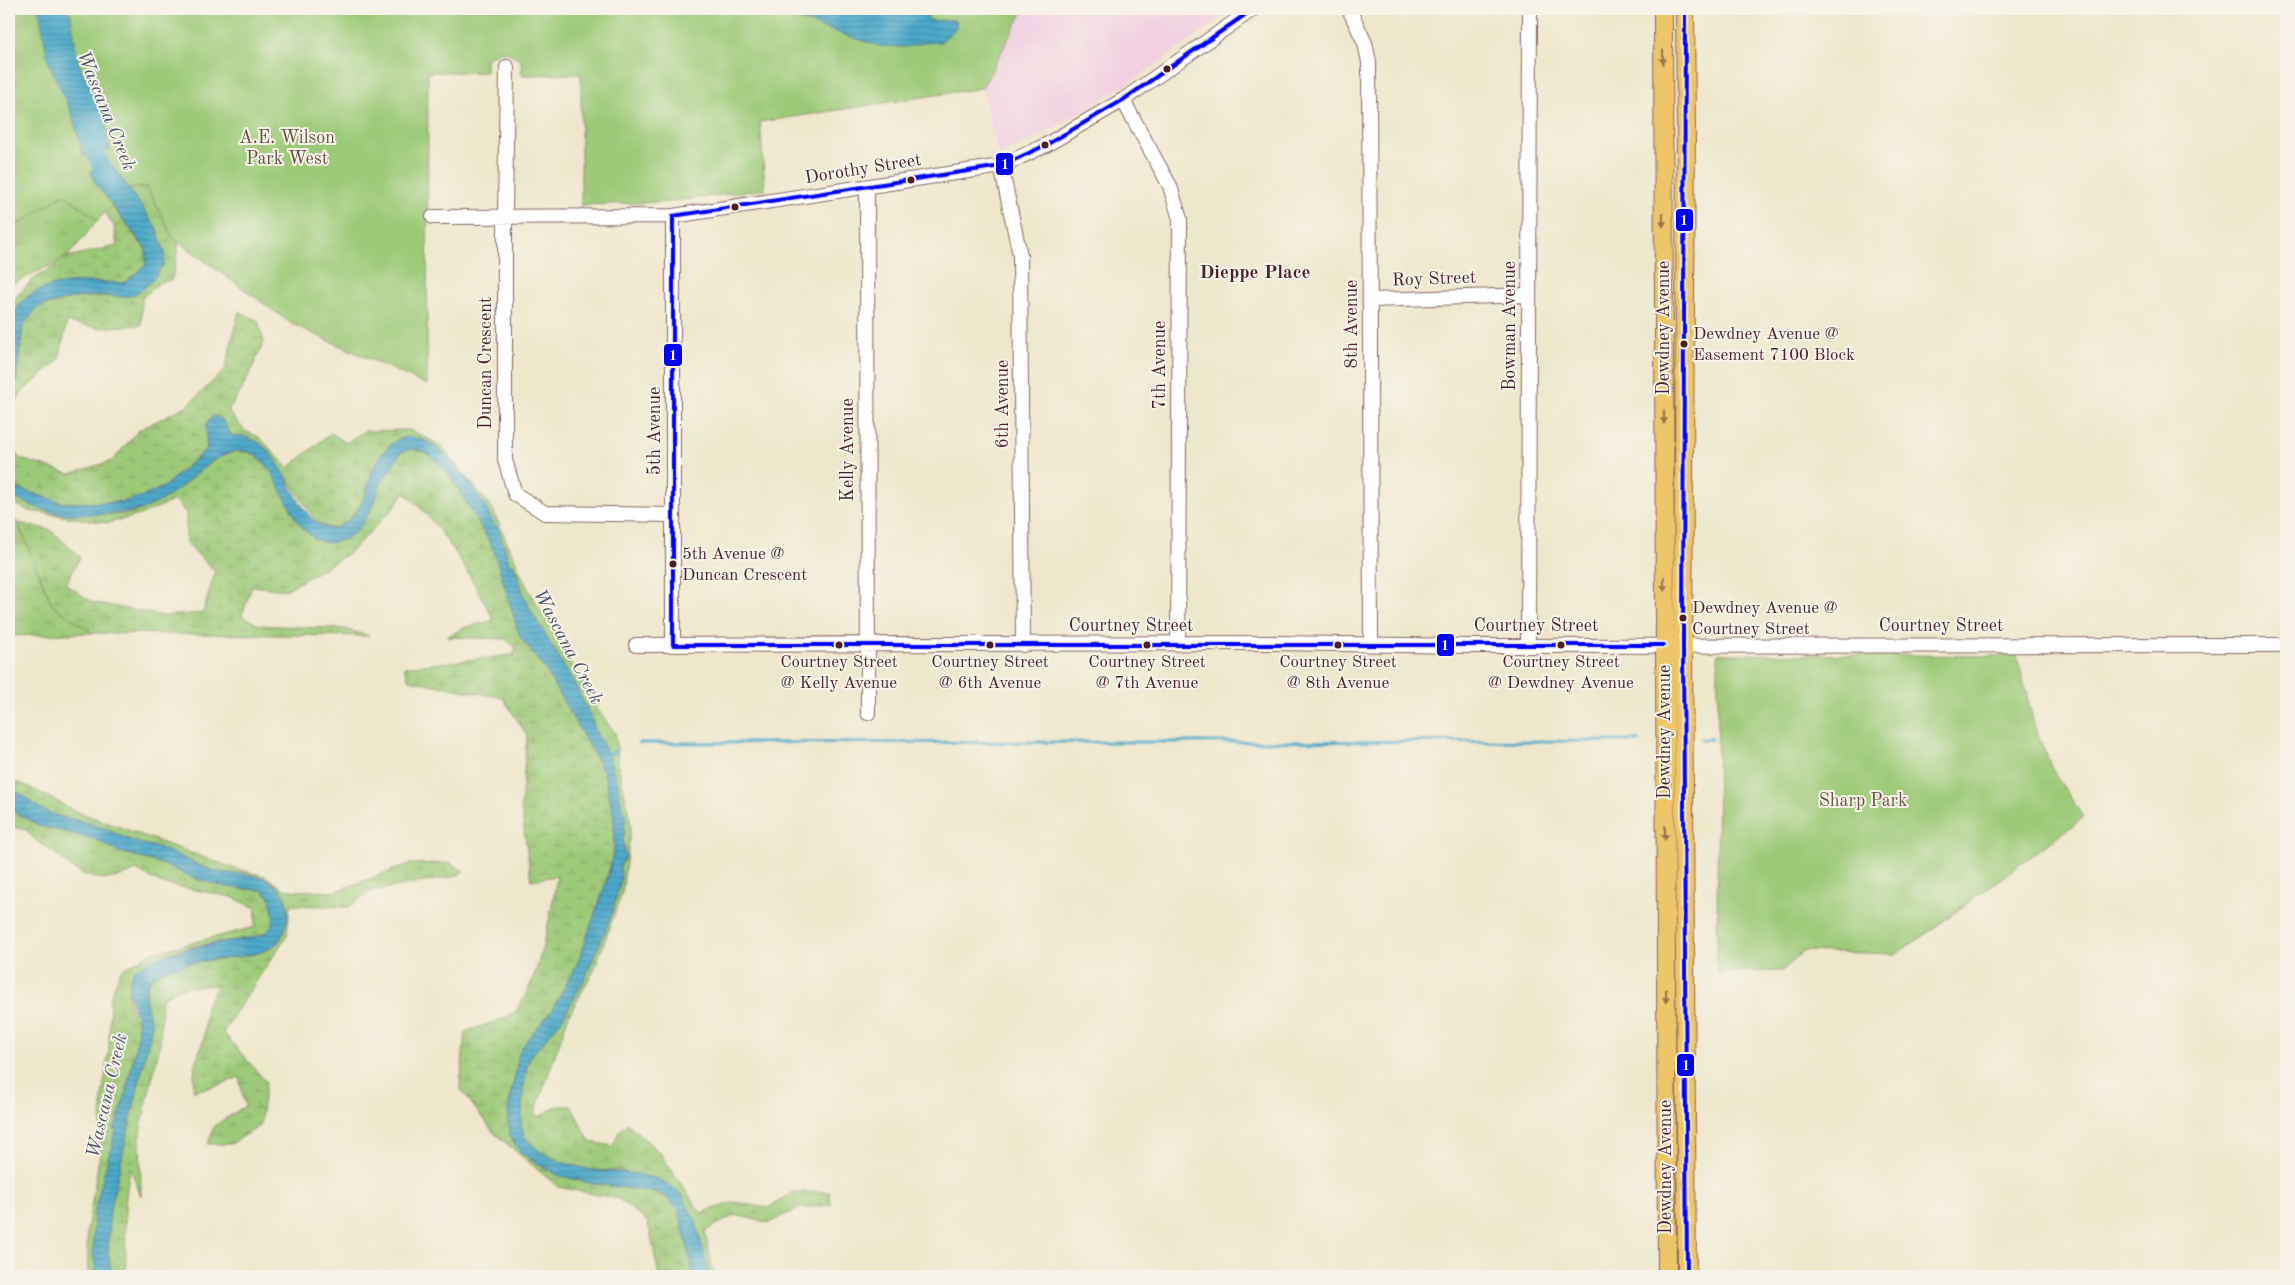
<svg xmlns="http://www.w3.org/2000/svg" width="2295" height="1285" viewBox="0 0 2295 1285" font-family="'Old Standard TT',serif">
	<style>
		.built { fill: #f2cfe1 }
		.grass { fill: url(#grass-tufts); stroke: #747452 }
		.wetland { fill: url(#wetland-marsh); stroke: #747452 }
		.green { fill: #9dca78; stroke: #747452 }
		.water { fill: url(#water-rules); stroke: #4b647b }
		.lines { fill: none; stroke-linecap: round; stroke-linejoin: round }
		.stream { stroke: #4ca9cb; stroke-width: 3 }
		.river { stroke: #4ca9cb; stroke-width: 18 }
		.minor-casing { stroke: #846563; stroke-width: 16 }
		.major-casing { stroke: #846563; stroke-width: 20 }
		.minor { stroke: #fff; stroke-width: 14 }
		.major { stroke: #eec569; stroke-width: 18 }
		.bus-1-casing { stroke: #f7f3e8; stroke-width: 8 }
		.bus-1 { stroke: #00f; stroke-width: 4 }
		.oneway { fill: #9c724a }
		.bus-dot { fill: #4a1f2b; stroke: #f7f3e8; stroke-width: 2 }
		.labels { text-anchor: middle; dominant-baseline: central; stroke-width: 4; stroke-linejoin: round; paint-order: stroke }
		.bus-label { font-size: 17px; fill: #4a1f2b; stroke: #f7f3e8 }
		.park-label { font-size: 18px; fill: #635242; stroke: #f7f3e8 }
		.street-label { font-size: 18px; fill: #4a1f2b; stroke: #f7f3e8 }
		.water-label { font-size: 19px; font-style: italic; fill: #4b566b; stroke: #f7f3e8 }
		.neighbourhood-label { font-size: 19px; font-weight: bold; fill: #4a1f2b; stroke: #f7f3e8 }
		.line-badge { stroke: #f7f3e8; stroke-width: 2 }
		.badge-label { font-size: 14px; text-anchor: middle; font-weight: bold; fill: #fff }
	</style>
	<defs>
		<pattern id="grass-tufts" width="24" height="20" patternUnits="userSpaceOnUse" patternTransform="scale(1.25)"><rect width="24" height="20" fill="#9dca78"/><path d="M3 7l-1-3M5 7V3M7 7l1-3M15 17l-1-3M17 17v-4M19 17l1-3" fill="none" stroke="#89ad68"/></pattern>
		<pattern id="wetland-marsh" width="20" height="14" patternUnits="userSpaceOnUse" patternTransform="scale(1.25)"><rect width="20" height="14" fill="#9dca78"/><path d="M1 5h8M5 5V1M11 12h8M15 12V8" fill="none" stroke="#89ad68"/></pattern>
		<pattern id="water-rules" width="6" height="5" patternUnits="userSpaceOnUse" patternTransform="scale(1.25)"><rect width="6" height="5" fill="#4ca9cb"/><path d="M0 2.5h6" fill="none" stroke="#4189a5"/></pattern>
	</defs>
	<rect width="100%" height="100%" fill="#f7f3e8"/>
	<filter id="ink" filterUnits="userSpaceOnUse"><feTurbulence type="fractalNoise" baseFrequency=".02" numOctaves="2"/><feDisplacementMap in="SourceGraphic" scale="10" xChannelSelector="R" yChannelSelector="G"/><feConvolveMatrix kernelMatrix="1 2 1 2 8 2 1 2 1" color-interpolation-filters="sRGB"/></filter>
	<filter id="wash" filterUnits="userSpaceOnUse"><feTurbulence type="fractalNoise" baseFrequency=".0096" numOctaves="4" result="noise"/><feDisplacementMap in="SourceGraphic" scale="20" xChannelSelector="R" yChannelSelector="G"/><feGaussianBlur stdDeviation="1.12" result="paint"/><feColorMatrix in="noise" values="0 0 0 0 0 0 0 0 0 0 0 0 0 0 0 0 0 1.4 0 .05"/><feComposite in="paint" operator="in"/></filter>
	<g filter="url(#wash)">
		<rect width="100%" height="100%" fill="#efe7cc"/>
		<path class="built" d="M1024,9H1235L1125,86L1033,140L998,155L982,88Z"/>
		<path class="grass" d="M64,194L98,220L67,257L12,284L9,288V223H21Z
			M9,515L18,523L52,605L93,633L9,636Z"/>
		<path class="wetland" d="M147,187L173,238L179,242L172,280L160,282L142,298L141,325L98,328L67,322L59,360L21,393L9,415V406L14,395L23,325L38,307L73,298L112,296L143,289L156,227L129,189Z
			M112,206L146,250V265L124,283C78,281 18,276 9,334V305L31,281L67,257L117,246L114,226L105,212Z
			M239,311L258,321L264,342L243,388L228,411L245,431L259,437L288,468L331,433L346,443L365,431L410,430L440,445L492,508L526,585L593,703L615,733L619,768L631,825L622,893L594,970L569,1015L535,1113L539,1117L557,1106H571L590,1142L613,1146L619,1132L627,1123L660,1153L701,1213L734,1202L768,1208L794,1192H830L831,1205L799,1208L769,1223L735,1215L705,1231L714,1276H710L703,1249L682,1196L622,1171L591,1170L561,1162L541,1152L532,1145L525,1137L521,1124L523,1092L527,1067L531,1056L562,1020L584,980L610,919L621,880L620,867L625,857L623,839L625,835L614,773L608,754L596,733L591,717L575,685L531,611L524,596L518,573L509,563L504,542L493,525L487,510L450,460L435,446L421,439L372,470C366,494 358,521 332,529L317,523L283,471L238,437L231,435L223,420L206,438L207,448L165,486L144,496L122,502L64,503L9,486V447L21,459L70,474L112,461L139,430L188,405L225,370Z
			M412,449L423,451L432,457L450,476L483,530L494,551L520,637L545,669L604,772L614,816V850L600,904L577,964L553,1009L527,1040L510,1095L507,1122L543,1168L558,1175L589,1183L655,1192L667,1198L679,1210L694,1276H659L648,1222L619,1199L558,1187L493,1132L460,1088L465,1032C475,1028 504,1020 512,1014C537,993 552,909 557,876L531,880L521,806L527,735L503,698L409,680L404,667L514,655L516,647L505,639L447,637L463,628L494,620C470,575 443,526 404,492L394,508L349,553L286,590L252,586L242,616L259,625L345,629L369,636L93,633L52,605L18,523L51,530L80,557L66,584L92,602L163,616L203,613L215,572L186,542V513L175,500L140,515L108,523L29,511L9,501V496C30,504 103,518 125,514C135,512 148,508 157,503C181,491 223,440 251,453C278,466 285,508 305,530C310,535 318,538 325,541L370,512L381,484L401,452Z
			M9,782L23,784L75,811L236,869L265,876L286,890L334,892L409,864L450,863L464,871L457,876L372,891L349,907L290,905L287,935L223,1032L266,1082L260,1126L231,1144H208L214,1126L245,1106L239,1077L220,1085L193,1091L195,1064L204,1039L206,1005L218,985L183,987L162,998L160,1044L140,1132L141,1196L130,1167L125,1203L126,1276H112L108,1251L110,1210L152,1026C149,1013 140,990 151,979C178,953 256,965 277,943C290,928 293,898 276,885C259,871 234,876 214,871C197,866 182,856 165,850C155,846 143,845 133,841C120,836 107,829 94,825C80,820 60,818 47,812C32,806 25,793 9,789Z
			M9,809L40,826L95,839L117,851L162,864L197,879L238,888L262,890L270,897L274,917L272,926L266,933L256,937C225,942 161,947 139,969C134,973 130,983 129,989C125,1005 142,1021 138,1037C131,1063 127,1090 121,1115C119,1123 116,1125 116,1132L113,1139V1148L110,1152L94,1213L93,1253L97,1276H88L87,1232L100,1153L102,1097L109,1048L110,998L121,970L151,953L255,927L256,908L232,897L160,883L136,870C112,882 93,882 71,867C64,862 59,856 53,852C40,843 36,843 27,830L9,826Z"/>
		<path class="green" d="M9,9H1024L982,88L760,122L765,189L667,202L581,205V74L522,75L521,61C508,50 501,49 486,59V72H428L427,385L292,324L173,238L147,187L129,189L98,220L64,194L21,223H9Z
			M1718,654L2017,656L2035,728L2055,775L2084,817L1919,939L1895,954L1803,951L1782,971L1717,972Z"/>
		<path class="water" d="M39,9H68L71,16L78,62L105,118L110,150L83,156L72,114L48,61Z
			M778,9H937L929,14L927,19C937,23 948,17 957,21L955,29L941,42L923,43L905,47L879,46L784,15Z
			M104,162L112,165L156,227L165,252L164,264L151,282L136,294L124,297L102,295L73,298L38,307L23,325L14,395L9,406C9,382 7,357 9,333C14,276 82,281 124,283L146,265V249L96,184L91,172L97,164Z
			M213,416C224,416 225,427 231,435C237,436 244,436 249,438C285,449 294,515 324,527C343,535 361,507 367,492C369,485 370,477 373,470C377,461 383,451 390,445C424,414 471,482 486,508C489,512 490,519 493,525L498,527L509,563L514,565L524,596L531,611L575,685L591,717L596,733L608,754L618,785L622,811L626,814L623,839L625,857L620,867L621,880L610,919L584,980L562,1020L531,1056L527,1067L523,1092L521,1124L525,1137L532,1145L541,1152L561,1162L591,1170L638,1174L657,1179L674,1188L682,1196L695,1219L710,1276H694L679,1210L667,1198L655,1192L589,1183L558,1175L528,1158L518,1149L510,1137L508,1111L519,1053L527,1040L553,1009L577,964L608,877L614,850V816L604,772L545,669L520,637L494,551L483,530L450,476L432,457L423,451L412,449L401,452C394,462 387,473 381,484C371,504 367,529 344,539C285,563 287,446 238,451C216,453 197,474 181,487C148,513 129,514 89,514C74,514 58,515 44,510C32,507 20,500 9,496V486L64,503L122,502L144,496L165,486L207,449L206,425Z
			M9,789C25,793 32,806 47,812C60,818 80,820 94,825C107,829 120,836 133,841C143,845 155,846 165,850C182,856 197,866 214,871C234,876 259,871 276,885C293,898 290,928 277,943C256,965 178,953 151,979C140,990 149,1013 152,1026L110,1210L108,1251L112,1276H97L93,1253L94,1213L110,1151L113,1148V1139L117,1130L114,1129C122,1114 140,1041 138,1023C135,1006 125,994 131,976C139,952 234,941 256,937L266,933L272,926L274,917L270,897L262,890L226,887L197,879L162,864L117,851L95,839L40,826L9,809Z"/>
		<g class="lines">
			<path class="stream" d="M1702,739H1711
				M639,743L1639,741
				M606,756L617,750"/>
			<path class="river" d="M89,130L95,153L111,184"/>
		</g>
	</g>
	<g filter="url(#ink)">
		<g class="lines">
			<defs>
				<path id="minor" d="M1349,9L1365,43L1369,62L1371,644
					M507,67L505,217V460L515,494L545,513L673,515
					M1123,100L1170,186L1180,219L1178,644
					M1001,166L1020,255L1023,645
					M867,187L868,713
					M433,217L673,216L1001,166L1046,145L1123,100L1253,9
					M1371,300L1529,295
					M1528,644L1530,9
					M636,645L1276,643L1468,646L2286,645
					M673,645V216"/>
				<path id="major" d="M1663,9L1667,1276
					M1685,9L1686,123L1683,644L1687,1276"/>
			</defs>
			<use href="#minor" class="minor-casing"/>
			<use href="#major" class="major-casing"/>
			<use href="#minor" class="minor"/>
			<use href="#major" class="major"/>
			<defs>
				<path id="bus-1" d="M1253,9L1123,100L1046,145L1001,166L673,216V645H1664
					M1685,9L1683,644L1687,1276"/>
			</defs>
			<use href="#bus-1" class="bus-1-casing"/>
			<use href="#bus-1" class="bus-1"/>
		</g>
		<defs><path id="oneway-solid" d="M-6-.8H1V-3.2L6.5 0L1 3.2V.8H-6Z" transform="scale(1.25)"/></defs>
		<g class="oneway">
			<use href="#oneway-solid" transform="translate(1663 57) rotate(90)"/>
			<use href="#oneway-solid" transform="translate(1663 220) rotate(90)"/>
			<use href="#oneway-solid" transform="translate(1664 417) rotate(90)"/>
			<use href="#oneway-solid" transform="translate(1664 584) rotate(90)"/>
			<use href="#oneway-solid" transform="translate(1665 833) rotate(90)"/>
			<use href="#oneway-solid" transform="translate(1666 996) rotate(90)"/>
		</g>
	</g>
	<g class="bus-dot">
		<circle cx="1167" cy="69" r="4.5"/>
		<circle cx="1045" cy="145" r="4.5"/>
		<circle cx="911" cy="180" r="4.5"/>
		<circle cx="735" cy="207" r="4.5"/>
		<circle cx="1684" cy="344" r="4.5"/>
		<circle cx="673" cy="564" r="4.5"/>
		<circle cx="1683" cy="618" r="4.5"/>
		<circle cx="839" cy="645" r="4.5"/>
		<circle cx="990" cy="645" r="4.5"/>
		<circle cx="1147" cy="645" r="4.5"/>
		<circle cx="1338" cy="645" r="4.5"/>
		<circle cx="1561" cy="645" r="4.5"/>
	</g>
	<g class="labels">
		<g class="bus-label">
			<text x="1693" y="334" text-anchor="start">Dewdney Avenue @<tspan x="1693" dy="21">Easement 7100 Block</tspan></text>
			<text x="682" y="554" text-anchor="start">5th Avenue @<tspan x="682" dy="21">Duncan Crescent</tspan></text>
			<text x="1692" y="608" text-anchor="start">Dewdney Avenue @<tspan x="1692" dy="21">Courtney Street</tspan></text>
			<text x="839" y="662">Courtney Street<tspan x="839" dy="21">@ Kelly Avenue</tspan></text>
			<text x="990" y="662">Courtney Street<tspan x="990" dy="21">@ 6th Avenue</tspan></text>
			<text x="1147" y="662">Courtney Street<tspan x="1147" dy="21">@ 7th Avenue</tspan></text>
			<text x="1338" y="662">Courtney Street<tspan x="1338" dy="21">@ 8th Avenue</tspan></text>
			<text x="1561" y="662">Courtney Street<tspan x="1561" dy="21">@ Dewdney Avenue</tspan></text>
		</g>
		<g class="park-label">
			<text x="287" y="138">A.E. Wilson<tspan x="287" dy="21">Park West</tspan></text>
			<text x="1863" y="801">Sharp Park</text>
		</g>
		<g class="street-label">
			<text transform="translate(863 169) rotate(-9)">Dorothy Street</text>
			<text transform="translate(1434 279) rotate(-2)">Roy Street</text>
			<text transform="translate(1352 324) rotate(-90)">8th Avenue</text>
			<text transform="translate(1510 326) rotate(-90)">Bowman Avenue</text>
			<text transform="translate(1664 328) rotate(-90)">Dewdney Avenue</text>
			<text transform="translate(486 363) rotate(-90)">Duncan Crescent</text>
			<text transform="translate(1160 365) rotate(-90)">7th Avenue</text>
			<text transform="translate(1003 404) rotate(-90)">6th Avenue</text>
			<text transform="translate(655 431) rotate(-90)">5th Avenue</text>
			<text transform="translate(848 450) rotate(-90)">Kelly Avenue</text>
			<text x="1131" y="626">Courtney Street</text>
			<text x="1536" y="626">Courtney Street</text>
			<text x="1941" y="626">Courtney Street</text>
			<text transform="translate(1665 732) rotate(-90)">Dewdney Avenue</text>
			<text transform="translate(1666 1167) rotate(-90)">Dewdney Avenue</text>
		</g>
		<g class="water-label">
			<text transform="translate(105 111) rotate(68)">Wascana Creek</text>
			<text transform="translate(567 647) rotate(62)">Wascana Creek</text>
			<text transform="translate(108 1096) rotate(-77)">Wascana Creek</text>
		</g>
		<g class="neighbourhood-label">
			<text x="1255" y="273">Dieppe Place</text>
		</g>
	</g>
	<g class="line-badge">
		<rect x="995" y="152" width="19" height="24" rx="5" fill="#00f"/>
		<rect x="1675" y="208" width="19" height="24" rx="5" fill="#00f"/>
		<rect x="663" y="343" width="20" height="24" rx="5" fill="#00f"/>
		<rect x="1436" y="633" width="19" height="24" rx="5" fill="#00f"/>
		<rect x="1676" y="1053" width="19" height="24" rx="5" fill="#00f"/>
	</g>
	<g class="badge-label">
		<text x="1005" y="169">1</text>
		<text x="1684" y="225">1</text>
		<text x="673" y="360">1</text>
		<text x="1445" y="650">1</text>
		<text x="1686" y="1070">1</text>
	</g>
	<rect width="2295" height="1285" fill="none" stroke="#f7f3e8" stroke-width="30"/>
</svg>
